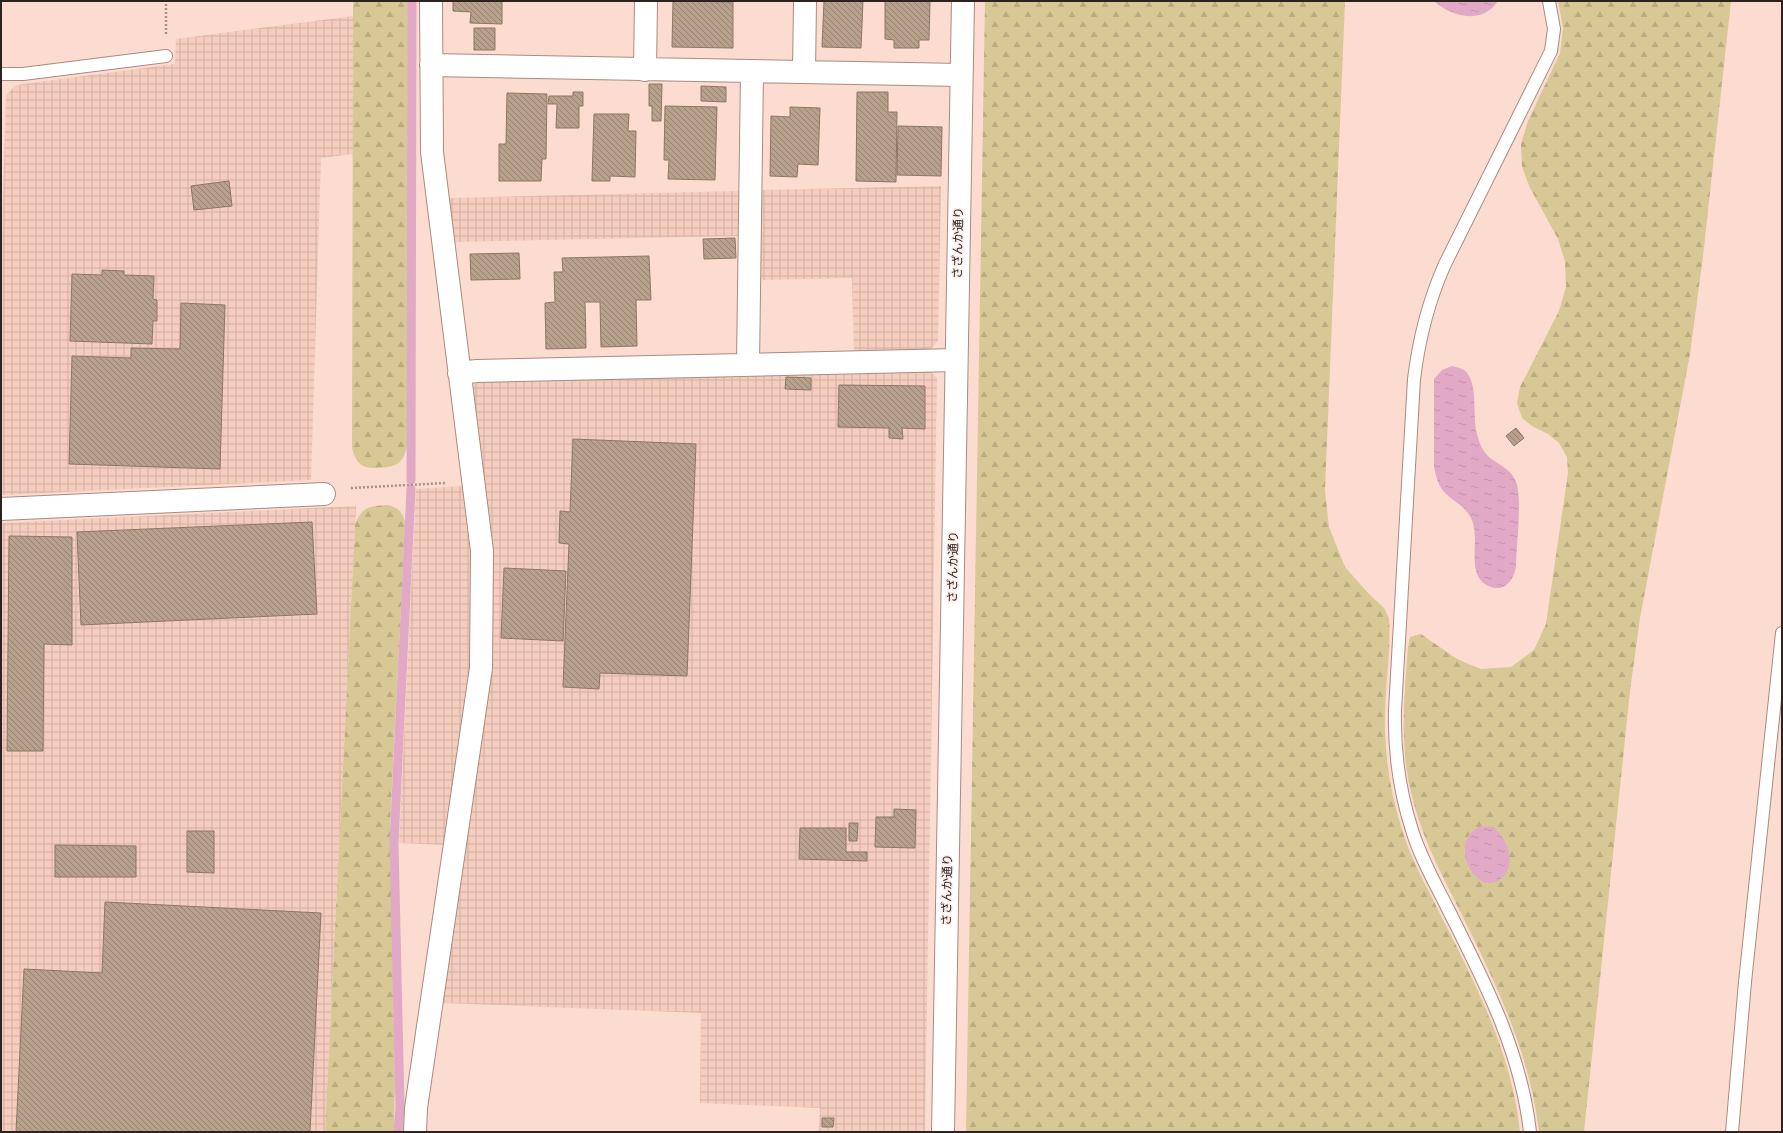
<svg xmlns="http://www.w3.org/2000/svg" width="1783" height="1133" viewBox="0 0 1783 1133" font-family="'Nunito Sans','Noto Sans JP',sans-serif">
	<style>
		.industrial { fill: url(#industrial-grid) }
		.forest { fill: url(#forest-firs) }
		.water { fill: url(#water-ripples) }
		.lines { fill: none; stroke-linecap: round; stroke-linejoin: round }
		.stream { stroke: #e2a9c6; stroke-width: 9 }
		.building { fill: url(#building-back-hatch); stroke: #8c7763 }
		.lane-casing { stroke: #a98b81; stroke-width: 14 }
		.street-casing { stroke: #a98b81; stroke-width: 24 }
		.secondary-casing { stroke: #a98b81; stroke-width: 24 }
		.path { stroke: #a99189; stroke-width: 2.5; stroke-dasharray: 2 2; stroke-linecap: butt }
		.lane { stroke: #fff; stroke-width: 12 }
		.street { stroke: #fff; stroke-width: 22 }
		.secondary { stroke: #fff; stroke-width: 22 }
		.labels { text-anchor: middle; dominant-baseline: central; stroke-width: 3; stroke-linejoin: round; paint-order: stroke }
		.street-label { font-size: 12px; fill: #2e221e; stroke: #fbede9 }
	</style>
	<defs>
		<pattern id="industrial-grid" width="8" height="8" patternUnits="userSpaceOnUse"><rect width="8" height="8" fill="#f5cdbe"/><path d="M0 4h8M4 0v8" fill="none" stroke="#d2b0a3"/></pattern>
		<pattern id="forest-firs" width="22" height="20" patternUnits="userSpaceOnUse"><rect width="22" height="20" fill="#d7c896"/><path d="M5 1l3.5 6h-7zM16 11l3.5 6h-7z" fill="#b9ac81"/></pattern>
		<pattern id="water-ripples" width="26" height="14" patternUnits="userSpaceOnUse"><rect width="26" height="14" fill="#e2a9c6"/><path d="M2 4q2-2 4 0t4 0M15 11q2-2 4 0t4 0" fill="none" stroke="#c291aa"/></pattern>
		<pattern id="building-back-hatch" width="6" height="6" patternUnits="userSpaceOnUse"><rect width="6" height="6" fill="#b8a18c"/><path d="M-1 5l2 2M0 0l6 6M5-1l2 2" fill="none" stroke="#968372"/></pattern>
	</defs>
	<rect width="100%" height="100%" fill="#fcdbd0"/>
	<path class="industrial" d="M353,16V154L321,158L311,480L3,495L1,492V272L6,95L16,85L175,64L176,39Z
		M941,186L938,341L929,351L854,353L852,278L757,280L759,190Z
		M741,191L740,236L454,242L448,198Z
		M928,369L937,378L925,1132H819L820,1108L700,1103L701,1013L443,1003L492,670L494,551L473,387L478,380Z
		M462,486L470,552L469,668L443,845L399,843L416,489Z
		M356,506L325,1132H1V525L3,523Z"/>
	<path class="forest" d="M353,1H408L407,446C403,465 395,467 378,468C374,468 367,468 363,466C356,462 354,455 352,448Z
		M985,1H1345L1325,490L1329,527L1345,567L1368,593L1384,608L1389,618C1391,649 1386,680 1385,711C1384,753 1390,793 1403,833C1412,861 1427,887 1439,912C1475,983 1512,1053 1520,1132H966Z
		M1558,1H1731L1703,256L1690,354L1640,618L1630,691L1584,1132H1539C1530,1052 1495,982 1460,911C1442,875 1423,840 1413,800C1399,750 1404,698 1408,647L1410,637L1421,634L1457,659L1481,669L1511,667L1534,650L1546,624L1568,473L1567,457L1559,443L1548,434L1532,426L1522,418L1517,403L1520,387L1559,311L1566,287L1565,261L1558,239L1529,186L1522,166L1521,144L1528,121L1560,53L1563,28Z
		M388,505C399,508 403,512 405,523L390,827L395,1079L394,1132H325L355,525C362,506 370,506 388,505Z"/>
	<path class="water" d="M1434,1H1498C1482,25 1452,17 1434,1Z
		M1452,366C1456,367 1461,368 1464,370C1479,381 1472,417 1477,434C1479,443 1483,452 1490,458C1501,466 1513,470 1517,485C1522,504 1516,546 1516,567C1514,575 1512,581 1505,586C1502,588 1495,589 1491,587C1463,577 1482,540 1471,518C1465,506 1454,502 1445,493C1438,486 1436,476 1434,467V379L1442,370Z
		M1481,826L1494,827C1530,863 1495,903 1472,872C1468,866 1465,859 1465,852C1465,838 1469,832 1481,826Z"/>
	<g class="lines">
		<path class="stream" d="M411,480L412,1
			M398,1132L400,1107L394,843L411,489"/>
	</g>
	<path class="building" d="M453,1H502V24L470,23L471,12L453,11Z
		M673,1L733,2V48L672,47Z
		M824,1H863L861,48L822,47Z
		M885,1H930L929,40H919V48H894V40L885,39Z
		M474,28H495V50H474Z
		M649,84H662L661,121H652V106H649Z
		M701,86L726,87V102L701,101Z
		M573,92H583V106H579V128H556L557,104H548L549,96H573Z
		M857,92H888V112H897L896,182L856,181Z
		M507,93L547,94L546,159H542L541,181H499V144H506Z
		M665,106L717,107L715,180L668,179L669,160H664Z
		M790,107L820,108L818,165L798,164L797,177L770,176L771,116L790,117Z
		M594,114H629L628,131H636L635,177L610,176V181H592Z
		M898,126L942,127L941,176L897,175Z
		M229,181L232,206L194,210L191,186Z
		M735,238L736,258L704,259L703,239Z
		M519,253L520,279L471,280L470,254Z
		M649,256L651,300H636L637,346L601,347L600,302H585L586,348L546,349L545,303L555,302L554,272H563L562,258Z
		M102,270L124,271V275L154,276L153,299L157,300V321H153L152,344L70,341L72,274L102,275Z
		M181,303L225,305L220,469L69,464L72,356L131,358V348L180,349Z
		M786,377L811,378V390L785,389Z
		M839,385L925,386V429L902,428L903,439L889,438V428L838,427Z
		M1516,428L1524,438L1514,446L1506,436Z
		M573,439L696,444L687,676L600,673L599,689L563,687L569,544L559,543L560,511L570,512Z
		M312,522L317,614L81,625L77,532Z
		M9,536L72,537V645L44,644L43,751H7Z
		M504,568L566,571L563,641L501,638Z
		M894,809L916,810L915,848L875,847L876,817H894Z
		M849,823H858L857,841H849Z
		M800,828H846V852H867V861L799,859Z
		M187,831H214V873L187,872Z
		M55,845L136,846V877H55Z
		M105,902L321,913L310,1132H16L24,969L102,973Z
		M822,1118H834L833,1127H822Z"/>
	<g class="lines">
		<defs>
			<path id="lane" d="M1,74H23L166,56
				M1530,1132C1521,1051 1484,981 1448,909C1435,883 1420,857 1412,830C1399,790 1394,752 1395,710L1414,379C1419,338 1428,302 1445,264L1551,51L1554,29L1549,1
				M1732,1132L1745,982L1782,633"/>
			<path id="street" d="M431,65L961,75
				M645,70L646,1
				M804,72L805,1
				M748,364L752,72
				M459,373L477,371L956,360
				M1,509L324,494
				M415,1132L416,1108L481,668L482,551L432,152L431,1"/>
			<path id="secondary" d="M943,1132L963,1"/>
		</defs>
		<use href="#lane" class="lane-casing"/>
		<use href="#street" class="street-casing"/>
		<use href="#secondary" class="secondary-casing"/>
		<path class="path" d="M166,34V1
			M351,488L446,483"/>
		<use href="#lane" class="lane"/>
		<use href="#street" class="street"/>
		<use href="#secondary" class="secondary"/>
	</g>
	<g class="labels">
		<g class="street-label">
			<text transform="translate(958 243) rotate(-89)">さざんか通り</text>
			<text transform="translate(953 567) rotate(-89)">さざんか通り</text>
			<text transform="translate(947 890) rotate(-89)">さざんか通り</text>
		</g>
	</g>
	<rect width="1783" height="1133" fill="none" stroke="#2e221e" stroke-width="4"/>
</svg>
